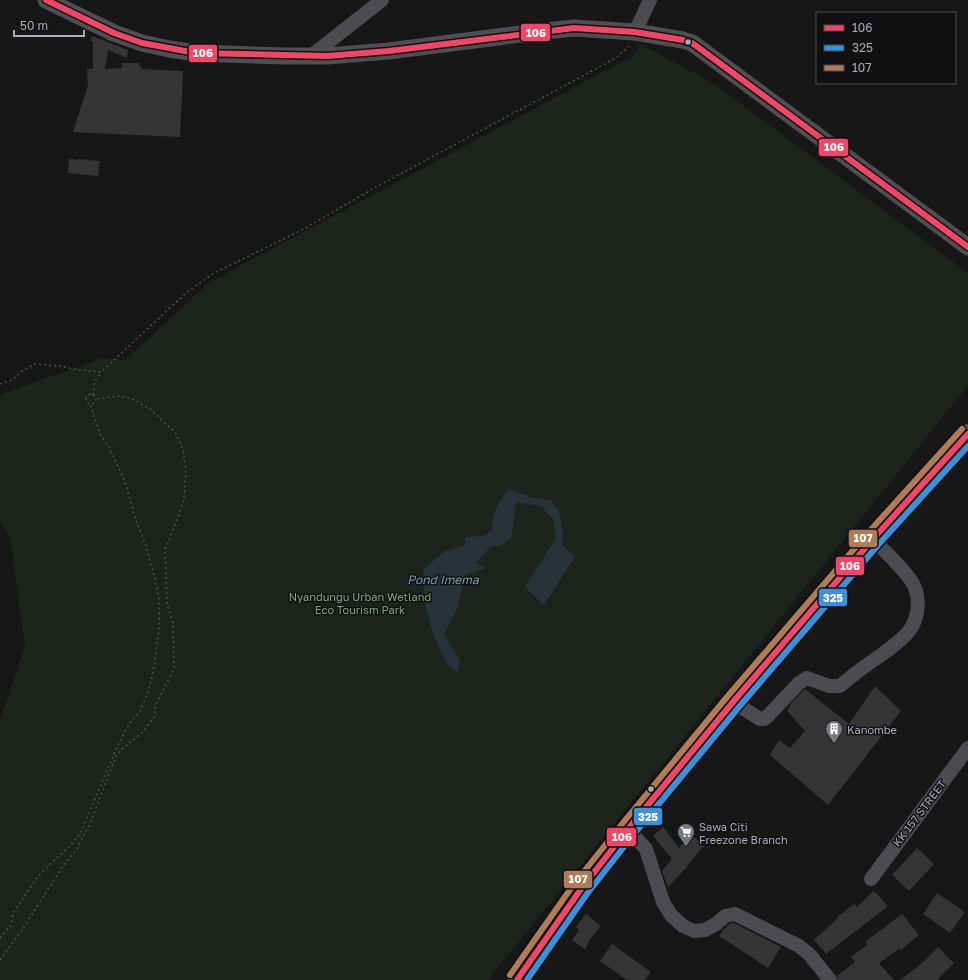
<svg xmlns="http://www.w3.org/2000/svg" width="968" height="980" viewBox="0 0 968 980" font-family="'Golos Text',sans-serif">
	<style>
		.green { fill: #1d241e }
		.water { fill: #2a3239 }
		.building { fill: #353536 }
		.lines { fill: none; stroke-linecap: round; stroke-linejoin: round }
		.path { stroke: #4d4e52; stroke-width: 1.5; stroke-dasharray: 2 3; stroke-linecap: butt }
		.minor { stroke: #4b4c50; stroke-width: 14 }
		.major { stroke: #4d4f52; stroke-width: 17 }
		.highway { stroke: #4e4e51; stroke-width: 20 }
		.bus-1-casing { stroke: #111113; stroke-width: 9 }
		.bus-2-casing { stroke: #111113; stroke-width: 9 }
		.bus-3-casing { stroke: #111113; stroke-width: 9 }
		.bus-1 { stroke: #f34667; stroke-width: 6 }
		.bus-2 { stroke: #3a90db; stroke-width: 6 }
		.bus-3 { stroke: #b07c57; stroke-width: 6 }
		.bus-dot { fill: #a8adb8; stroke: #111113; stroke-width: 1.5 }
		.labels { text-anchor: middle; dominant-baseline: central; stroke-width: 3; stroke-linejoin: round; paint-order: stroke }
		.park-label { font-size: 11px; fill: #7fa381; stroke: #111113 }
		.poi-label { font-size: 11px; fill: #a8adb8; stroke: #111113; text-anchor: start }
		.street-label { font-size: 11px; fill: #a8adb8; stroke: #111113 }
		.water-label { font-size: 12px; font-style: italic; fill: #7f9bb3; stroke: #111113 }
		.line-badge { stroke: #111113; stroke-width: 1.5 }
		.badge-label { font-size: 11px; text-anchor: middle; font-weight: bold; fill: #fff }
	</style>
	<rect width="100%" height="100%" fill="#171717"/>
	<path class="green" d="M640,44L713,83L968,273V386L488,980H0V720L25,646L10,537L0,520V395L102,358L125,360L210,282L633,56Z"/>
	<path class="water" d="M509,489L531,497L551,500L559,511L563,531L562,545L575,557L544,605L525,587L556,538L553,519L541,506L516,502L511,539L501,545L489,548L476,563L486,568L465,575L457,609L444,634L460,661L458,672L448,666L433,634L425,604L423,570L445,551L462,547L465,543V537L484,536L492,529C491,514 499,501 509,489Z"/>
	<path class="building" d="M92,36L128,50L127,58L108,50L105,69L122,68V63H138L142,69L183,71L180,137L73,132L88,85L87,69H93V42L90,41Z
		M69,159L78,160V159L100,161L98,176L68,173Z
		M875,686L901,711L828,805L770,755L779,740L790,748L805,731L787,711L792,702L805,689L849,724Z
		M663,827L679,848L691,834L704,846L687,866H688L668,887L662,871L672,859L653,836Z
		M917,848L934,864L909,891L892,875Z
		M874,891L888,906L826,954L814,940L838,918L837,917L854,904L857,907Z
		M937,893L965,912L950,933L923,914Z
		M586,914L601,926L588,942L589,943L585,949L572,940L579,930L576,927Z
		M902,914L919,935L901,950L900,948L879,963L894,980H838L837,976L855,962L851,957L867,945L865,942Z
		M734,923L781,947L768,968L719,936L724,929L729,924Z
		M612,944L651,972L645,980H627L600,961Z
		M938,947L954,963L937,980H900L922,963Z"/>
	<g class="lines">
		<path class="path" d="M0,384L12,380L22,371L35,364L59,366L79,370L101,372L186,293L214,273L302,230L376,187L616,58L629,46
			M86 399a5 5 0 1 1 10 0a5 5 0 1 1-10 0Z
			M93,395L95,381L101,373
			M0,938L11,925L13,913L36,879L46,868L70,846L81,832L117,747L129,724L140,711L149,690L155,662L159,628V599L155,579L145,543L136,521L125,481L109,447L100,434L90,404
			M0,960L26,924L61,869L77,849L91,821L116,756L121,750L143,732L155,716V706L174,669L173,622L167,604L165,550L177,520L184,499L186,471L183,449L175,432L151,410L135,400L120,396L96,399"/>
		<path class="minor" d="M635,32L650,0
			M311,56L382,0
			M733,702L760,719H764L767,717L799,683L807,678L829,686H840C854,674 869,663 884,653C893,646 903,639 909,631C920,617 921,593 910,579C900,565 885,552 873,539
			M628,829L646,849L663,902L671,915L683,926L694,931L705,930L716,924L725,916L735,914L799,946L809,954L830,980
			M871,879L968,748"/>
		<path class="major" d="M46,0L114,33L142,43L169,49L196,53L285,56H327L389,51L536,32L574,28L635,32L683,40L692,43L699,48L968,247"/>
		<path class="highway" d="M517,980L581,889L628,829L733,702L873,539L968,434"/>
		<defs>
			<path id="bus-1" d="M46,0L114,33L142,43L196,53L327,56L389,51L574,28L635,32L683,40L692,43L699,48L968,247
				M517,980L581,889L628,829L733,702L873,539L968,434"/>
			<path id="bus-2" d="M527,980L587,894L634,834L739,707L879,544L968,446"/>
			<path id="bus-3" d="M510,975L574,884L622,824L727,697L867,534L962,429"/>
		</defs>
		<use href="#bus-1" class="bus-1-casing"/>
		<use href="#bus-2" class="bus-2-casing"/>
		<use href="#bus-3" class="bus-3-casing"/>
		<use href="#bus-1" class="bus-1"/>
		<use href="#bus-2" class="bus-2"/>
		<use href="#bus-3" class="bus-3"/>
	</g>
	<defs>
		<symbol id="building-pin" viewBox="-11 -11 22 30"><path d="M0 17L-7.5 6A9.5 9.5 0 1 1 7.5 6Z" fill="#757880" stroke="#111113"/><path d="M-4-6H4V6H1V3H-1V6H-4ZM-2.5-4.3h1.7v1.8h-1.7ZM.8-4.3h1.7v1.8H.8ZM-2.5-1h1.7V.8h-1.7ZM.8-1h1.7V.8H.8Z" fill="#fff"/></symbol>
		<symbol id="supermarket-pin" viewBox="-11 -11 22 30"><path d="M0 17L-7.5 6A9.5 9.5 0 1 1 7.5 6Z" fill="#757880" stroke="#111113"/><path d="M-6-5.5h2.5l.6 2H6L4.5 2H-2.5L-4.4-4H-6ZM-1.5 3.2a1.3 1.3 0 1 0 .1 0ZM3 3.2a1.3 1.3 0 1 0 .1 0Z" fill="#fff"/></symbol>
	</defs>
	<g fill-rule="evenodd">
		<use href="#building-pin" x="824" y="719" width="20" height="27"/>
		<use href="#supermarket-pin" x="676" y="822" width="20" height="27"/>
	</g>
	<g class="bus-dot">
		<circle cx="688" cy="42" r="3.5"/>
		<circle cx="651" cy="789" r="3.5"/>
	</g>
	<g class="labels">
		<g class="park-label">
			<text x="360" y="596">Nyandungu Urban Wetland<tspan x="360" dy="13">Eco Tourism Park</tspan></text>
		</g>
		<g class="poi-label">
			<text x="847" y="729">Kanombe</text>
			<text x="699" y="826">Sawa Citi<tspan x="699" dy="13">Freezone Branch</tspan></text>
		</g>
		<g class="street-label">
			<text transform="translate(919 813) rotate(-53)">KK 157 STREET</text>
		</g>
		<g class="water-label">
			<text x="443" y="579">Pond Imema</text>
		</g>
	</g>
	<g class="line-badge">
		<rect x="520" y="23" width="31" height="19" rx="4" fill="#f34667"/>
		<rect x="188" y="44" width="30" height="19" rx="4" fill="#f34667"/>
		<rect x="818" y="138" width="31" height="19" rx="4" fill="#f34667"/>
		<rect x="848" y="529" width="30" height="19" rx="4" fill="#b07c57"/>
		<rect x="835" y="556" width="30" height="20" rx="4" fill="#f34667"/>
		<rect x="818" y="588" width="30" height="19" rx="4" fill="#3a90db"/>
		<rect x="633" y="807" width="30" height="19" rx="4" fill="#3a90db"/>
		<rect x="606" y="827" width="31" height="20" rx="4" fill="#f34667"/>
		<rect x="563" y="870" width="30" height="19" rx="4" fill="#b07c57"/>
	</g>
	<g class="badge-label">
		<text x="536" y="37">106</text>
		<text x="203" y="57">106</text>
		<text x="834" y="151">106</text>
		<text x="863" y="542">107</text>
		<text x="850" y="570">106</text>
		<text x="833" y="602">325</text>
		<text x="648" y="821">325</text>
		<text x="622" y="841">106</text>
		<text x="578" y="883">107</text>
	</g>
	<rect x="816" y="12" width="140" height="72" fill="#111113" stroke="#4d4f55"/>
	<rect x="824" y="25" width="20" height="6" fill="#f34667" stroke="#4d4f55"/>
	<text x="852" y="32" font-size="12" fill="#a8adb8">106</text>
	<rect x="824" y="45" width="20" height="6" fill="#3a90db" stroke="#4d4f55"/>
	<text x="852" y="52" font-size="12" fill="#a8adb8">325</text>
	<rect x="824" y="65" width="20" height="6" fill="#b07c57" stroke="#4d4f55"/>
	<text x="852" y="72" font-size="12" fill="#a8adb8">107</text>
	<path d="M14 30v6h70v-6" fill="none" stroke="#a8adb8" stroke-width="2"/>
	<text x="20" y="30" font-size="12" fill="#a8adb8" stroke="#111113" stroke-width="3" paint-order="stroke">50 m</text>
</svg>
